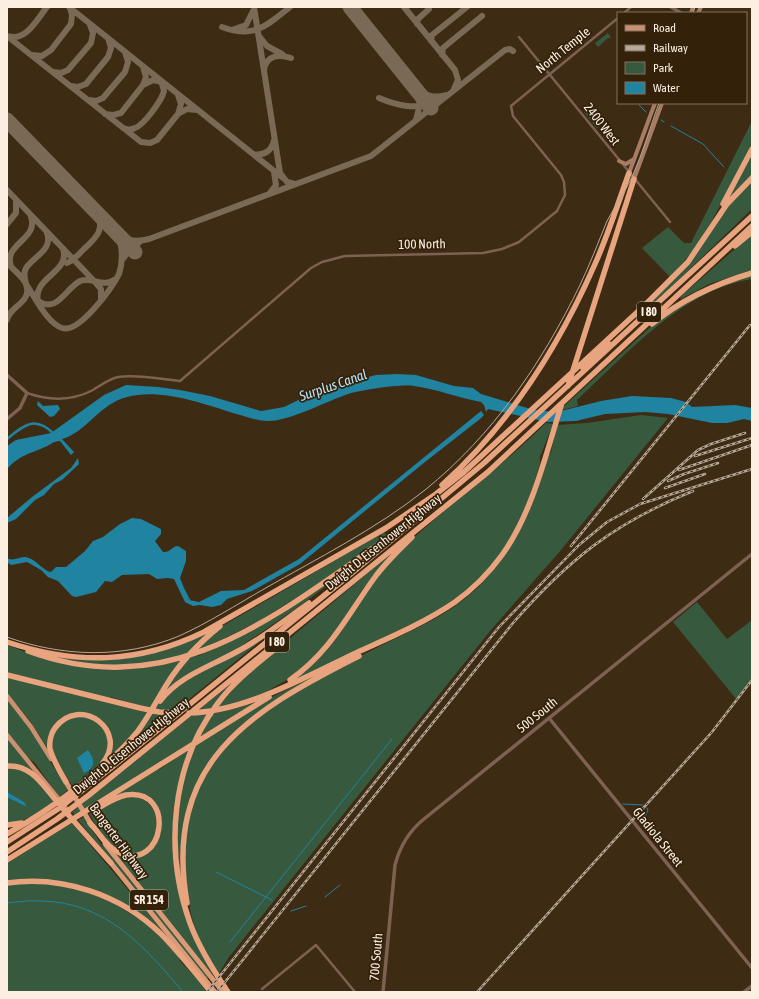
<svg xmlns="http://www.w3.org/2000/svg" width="759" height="999" viewBox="0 0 759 999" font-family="'Asap Condensed',sans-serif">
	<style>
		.green { fill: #37593e }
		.water { fill: #2083a0 }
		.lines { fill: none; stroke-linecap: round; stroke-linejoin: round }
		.stream { stroke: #2083a0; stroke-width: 1 }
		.canal { stroke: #2083a0; stroke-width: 2.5 }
		.taxiway { stroke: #7a6955; stroke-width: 6 }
		.runway { stroke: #7a6955; stroke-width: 15 }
		.minor { stroke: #7d6152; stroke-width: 2.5 }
		.tertiary { stroke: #7d6152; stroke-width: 3.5 }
		.secondary { stroke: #a87c64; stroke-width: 4 }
		.primary { stroke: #ca9072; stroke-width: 4.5 }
		.trunk { stroke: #d99a78; stroke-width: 5 }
		.motorway { stroke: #e8a37f; stroke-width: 5.5 }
		.tram { stroke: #b6a796; stroke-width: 1 }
		.rail-casing { stroke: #b6a796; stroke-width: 2.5 }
		.rail { stroke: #33210a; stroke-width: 1; stroke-dasharray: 3; stroke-linecap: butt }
		.labels { text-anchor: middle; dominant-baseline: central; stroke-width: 3.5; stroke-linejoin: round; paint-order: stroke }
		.shield { fill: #33210a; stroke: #c0b1a1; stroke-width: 1 }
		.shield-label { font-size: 12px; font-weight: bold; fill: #fcefe2 }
		.street-label { font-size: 13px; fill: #fcefe2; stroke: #33210a }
		.water-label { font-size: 14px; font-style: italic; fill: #bae5f6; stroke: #33210a }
	</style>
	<rect width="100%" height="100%" fill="#3e2b14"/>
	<path class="green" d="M608,33L611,38H608L598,47L595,43Z
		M587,110L600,126L597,128L584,112Z
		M752,121V143L713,219L694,250L670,277L642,248L668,227L684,243H691Z
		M752,151V176L728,200Z
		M752,179V209L668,290L631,322L695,256L722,212Z
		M752,234V270L709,284L681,299L680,297Z
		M752,275V279C682,290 627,354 577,400L578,406L562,410L563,407L656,322L694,296Z
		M641,415L668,418L561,550L490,631L229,957L218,975C193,937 185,900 185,856C185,847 184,837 185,828C189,803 201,783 215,762C220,755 224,745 231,739C274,699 331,671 384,644C415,629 448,615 474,591C514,553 530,510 546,459L551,452L557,425L587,423Z
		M546,423L553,424L540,457V464L527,505L512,536L490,568L462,594L432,614L295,680C310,668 324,655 336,639C351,618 362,593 379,573C429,517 493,476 546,423Z
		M384,532L387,536L332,575L261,620L197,652L198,656L220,646L350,566L351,567C291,615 227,656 162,696L186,659L219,628Z
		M393,552L362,590L328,643L295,675L259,696L216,709L245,676Z
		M697,602L727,639L752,620V678L737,700L673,622Z
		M279,626L139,740L136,736L159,703L178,684Z
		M209,632L186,656L153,664L100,666L42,654L130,658Z
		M7,645C69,669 116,677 181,660L151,709L111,697L109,699L7,673Z
		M354,656C330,671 305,685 281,700C269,707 256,714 245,722C197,760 177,819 181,879C174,859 176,814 180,792C183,776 190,760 195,745L272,697Z
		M244,673L225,691L192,742L75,816L72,812Z
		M7,677L148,713L136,730L108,761L111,739L91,714L59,721L48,749L30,721L7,693Z
		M7,699L28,726L68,790L59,797L35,763L26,756L7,732Z
		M256,702L257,703L197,739L211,714L238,708Z
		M72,717H89L104,729L109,743L103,762L73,787C63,771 40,743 59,726C63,722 68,720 72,717Z
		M7,738L33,771L32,772L7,764Z
		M190,748L176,802L180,896L212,972L211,973L113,851L131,856L156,843C168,823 159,813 147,798L115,796L154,771L160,769Z
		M7,767C28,766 42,787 54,801C38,812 27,822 7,824Z
		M138,797C157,806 156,815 158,833C154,838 150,844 146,848C123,869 99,830 89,814L120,798Z
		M84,817L103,847H104L209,977L207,979L78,820Z
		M72,823L166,935L149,921L85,888L7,881V863Z
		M26,883L68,886L110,901L147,924L178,955L180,961L206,989L204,992H7V884Z"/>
	<path class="water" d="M397,374L416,375L454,386L473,388L481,394L534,410L557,412L601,401L632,396L671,398L686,402L692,407L735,405L752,408V421L744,419L727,423H712L668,414L645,412L605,414L576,421L548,422L488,409L486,412L484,405L481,402C459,398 437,389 414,386C399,384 362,390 348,394C327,401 290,421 268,421C257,421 244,416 233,413C202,403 159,388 127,397C99,404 87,432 62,439L74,452L71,455L60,441C54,441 50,445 45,447C29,454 20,455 7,469V446L16,440L51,433L104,395L126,385L158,387L180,390L210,396L261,411L284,407L309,395L349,382L376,375Z
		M38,401L43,406L58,405L60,409L54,416L50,417L37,405Z
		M481,411L484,415L480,419L425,462L300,564L252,591L227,599L221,605L212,607L200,605L193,606L185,602L174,579L168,578L157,579L149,574L122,575L112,582L105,581L96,592L76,597L72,596L58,581L48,577L41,570L27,562L11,565L7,562V558C14,562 19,556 26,557C36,559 43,571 51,572L56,567H66L85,551L93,541L103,537L120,524L132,518L141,519L161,529V534L155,541L163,552C170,553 172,546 178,546L186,551V561L180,578L189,600L199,602L221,591L244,590L299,559Z
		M78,458L79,464L62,480L54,484L44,495L35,500L16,519L7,523V518L32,497L71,468Z
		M88,750C95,759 96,769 84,773L77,758Z
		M7,792L24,802L27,807L7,797Z"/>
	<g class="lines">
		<path class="stream" d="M639,105L646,112
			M661,120L664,122
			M671,126L703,144L724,167
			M185,591L190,600
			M623,804L643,805
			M642,824L648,810L647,808
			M216,872L272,900
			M325,897L340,885
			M7,903C18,902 30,900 41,901C106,902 144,946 183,992
			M291,911L306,906
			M230,942L392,739"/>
		<path class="canal" d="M7,439C24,425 35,415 54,434"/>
		<path class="taxiway" d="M69,7L283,178
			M254,7L280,173L287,182L295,184
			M404,7L455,70L458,80L454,89
			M417,24L418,19L429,9
			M222,27C254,39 266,26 290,7
			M232,30L246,25L253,11
			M7,36L141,142L150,143L157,140L178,114L181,104L178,95
			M8,36C26,42 37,19 47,7
			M259,36L267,46L282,54
			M431,41L432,35L467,7
			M32,55L42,56L51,50L71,24L72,15L70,8
			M442,55L443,48L482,16
			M264,70C266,55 279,54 291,58
			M53,72L61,73L68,70L91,43L93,33L90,25
			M411,82C421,93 431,100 446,95
			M143,85L153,80L162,82
			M71,86L78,87L86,84L108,57L111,48L108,38
			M415,89L420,104L416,120
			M379,98C398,106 416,110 436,102
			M89,100L96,101L103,98L125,72L128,62L125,52
			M105,114L113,115L121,113L143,85L146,77L143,67
			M178,114L187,109L197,110
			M123,128C127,130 131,130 135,128C144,125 162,100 164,91L161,81
			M253,154C264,156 272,151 274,140
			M7,190L97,284
			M269,194L276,185L274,172
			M7,224L16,213V200
			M112,229C125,240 133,243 149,239L371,156L505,50L510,49L513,51
			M122,260L129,251L141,241
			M7,263C12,268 18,273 22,278C32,291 46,323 62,328C79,334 112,288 119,274C123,262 123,245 117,235
			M67,263C74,260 79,254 84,249C96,238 106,229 96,213
			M11,266C3,244 39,239 31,217
			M95,282L101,289V300
			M38,301C57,314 66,288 80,281C92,276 102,288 114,280
			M38,301C32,278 71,272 63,249
			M7,320C9,310 20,306 25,298C32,288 20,279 26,268C34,256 53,250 47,233"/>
		<path class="runway" d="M350,7L431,108
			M7,120L135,252"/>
		<path class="minor" d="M624,13L631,7
			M519,37L670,222
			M27,393C50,401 72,401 93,390C101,385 109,379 118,377C137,374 161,379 180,381L311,268L322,262L345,256L483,253L502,249L519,242L557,211L565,195L564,182L561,175L513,116L511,106L618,18
			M262,989L316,945L355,992"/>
		<path class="tertiary" d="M671,7L681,13
			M7,375L27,393L20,408L7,419
			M549,718L752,968
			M383,992L395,865C400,846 409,831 424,819L752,554
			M744,992L752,986"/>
		<path class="secondary" d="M691,13L693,7
			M698,13L701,7
			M619,161L626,164L634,159
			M629,173L655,103
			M634,179L662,103"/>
		<path class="primary" d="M7,696L31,727L51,759
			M7,735L69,812"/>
		<path class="trunk" d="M66,782L92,826
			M105,844L223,992
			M111,863L215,992"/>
		<path class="motorway" d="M723,204L752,149
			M735,246L752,232
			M643,307L688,262L727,204L752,178
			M652,324C682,299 715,284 752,273
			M583,368L608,343
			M568,386L634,179
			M442,485C509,425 559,346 595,264C608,235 618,203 629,173
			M7,642C76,665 138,664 204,632L386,528L436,494L464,472L645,305
			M28,651C175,705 278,613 392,535
			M7,675L140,708L159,712L178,713
			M290,680C331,651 346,617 375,577C386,562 399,550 412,537
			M160,701C180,675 212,666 240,650C264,637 286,619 309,603
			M189,713C245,712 307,676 358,652C391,637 426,622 455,602C473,589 489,573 502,555C533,512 546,453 562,403
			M7,766C32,764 44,787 59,804
			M66,782C60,772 53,760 50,749C49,742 51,733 55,728C80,694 130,731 102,764
			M64,810L111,863
			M90,823C99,832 106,847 118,852C165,874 177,787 126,795C116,797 107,803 98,808
			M7,825L22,823
			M7,834C50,810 107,769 138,731C149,716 157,700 167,684C181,661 199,643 220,626
			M7,842L58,809L112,767L347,577L484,463L752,216
			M7,852L57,819L89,795L488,472L752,226
			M7,860L269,697
			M7,883C63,875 121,895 161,934C179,952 195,973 211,992
			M187,903C163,763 248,712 359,656
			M228,992C213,970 199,948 190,923C164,851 171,764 218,703C235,680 258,663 280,645"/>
		<path class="tram" d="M693,13L695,7
			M7,637C62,657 124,659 179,636C208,623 236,605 264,589C318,558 376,529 425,490C493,435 542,363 580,285C590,264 598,243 607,221C615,206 625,192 632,177C643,153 650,127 659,103"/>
		<defs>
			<path id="rail" d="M695,456L752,438
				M679,470L752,445
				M668,481L684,474L718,463
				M665,488L705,474
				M643,499L698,450L711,444L745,433
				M571,546L750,325
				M207,992L499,627L579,545L607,522L640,504L752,469
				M217,992L513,623C568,560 614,523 693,491
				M477,992L712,732L752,680"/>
		</defs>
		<use href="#rail" class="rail-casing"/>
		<use href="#rail" class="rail"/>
	</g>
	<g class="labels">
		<g class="shield">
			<rect x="637" y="302" width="24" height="20" rx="3"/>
			<rect x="265" y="632" width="24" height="20" rx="3"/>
			<rect x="130" y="890" width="38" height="20" rx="3"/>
		</g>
		<g class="shield-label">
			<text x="649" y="312">I 80</text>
			<text x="277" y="642">I 80</text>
			<text x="149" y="900">SR 154</text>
		</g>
		<g class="street-label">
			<text transform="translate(563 50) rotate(-39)">North Temple</text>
			<text transform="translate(602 124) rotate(52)">2400 West</text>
			<text transform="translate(422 244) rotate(-1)">100 North</text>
			<text transform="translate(383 542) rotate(-39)">Dwight D. Eisenhower Highway</text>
			<text transform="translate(537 715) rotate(-39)">500 South</text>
			<text transform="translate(131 746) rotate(-39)">Dwight D. Eisenhower Highway</text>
			<text transform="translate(658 837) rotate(51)">Gladiola Street</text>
			<text transform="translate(119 841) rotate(54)">Bangerter Highway</text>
			<text transform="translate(376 957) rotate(-85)">700 South</text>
		</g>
		<g class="water-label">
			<text transform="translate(333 385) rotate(-19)">Surplus Canal</text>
		</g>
	</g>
	<rect width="759" height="999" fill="none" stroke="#fcefe2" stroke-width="16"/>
	<rect x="617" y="12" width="130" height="92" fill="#33210a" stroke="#837360"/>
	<rect x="625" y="25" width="20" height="6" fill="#ca9072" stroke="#837360"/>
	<text x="653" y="32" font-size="12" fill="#fcefe2">Road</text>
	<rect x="625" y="45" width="20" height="6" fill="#b6a796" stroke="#837360"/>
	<text x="653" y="52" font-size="12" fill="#fcefe2">Railway</text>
	<rect x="625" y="62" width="20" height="12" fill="#37593e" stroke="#837360"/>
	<text x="653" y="72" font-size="12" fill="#fcefe2">Park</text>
	<rect x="625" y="82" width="20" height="12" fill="#2083a0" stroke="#837360"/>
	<text x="653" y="92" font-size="12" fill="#fcefe2">Water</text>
</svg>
